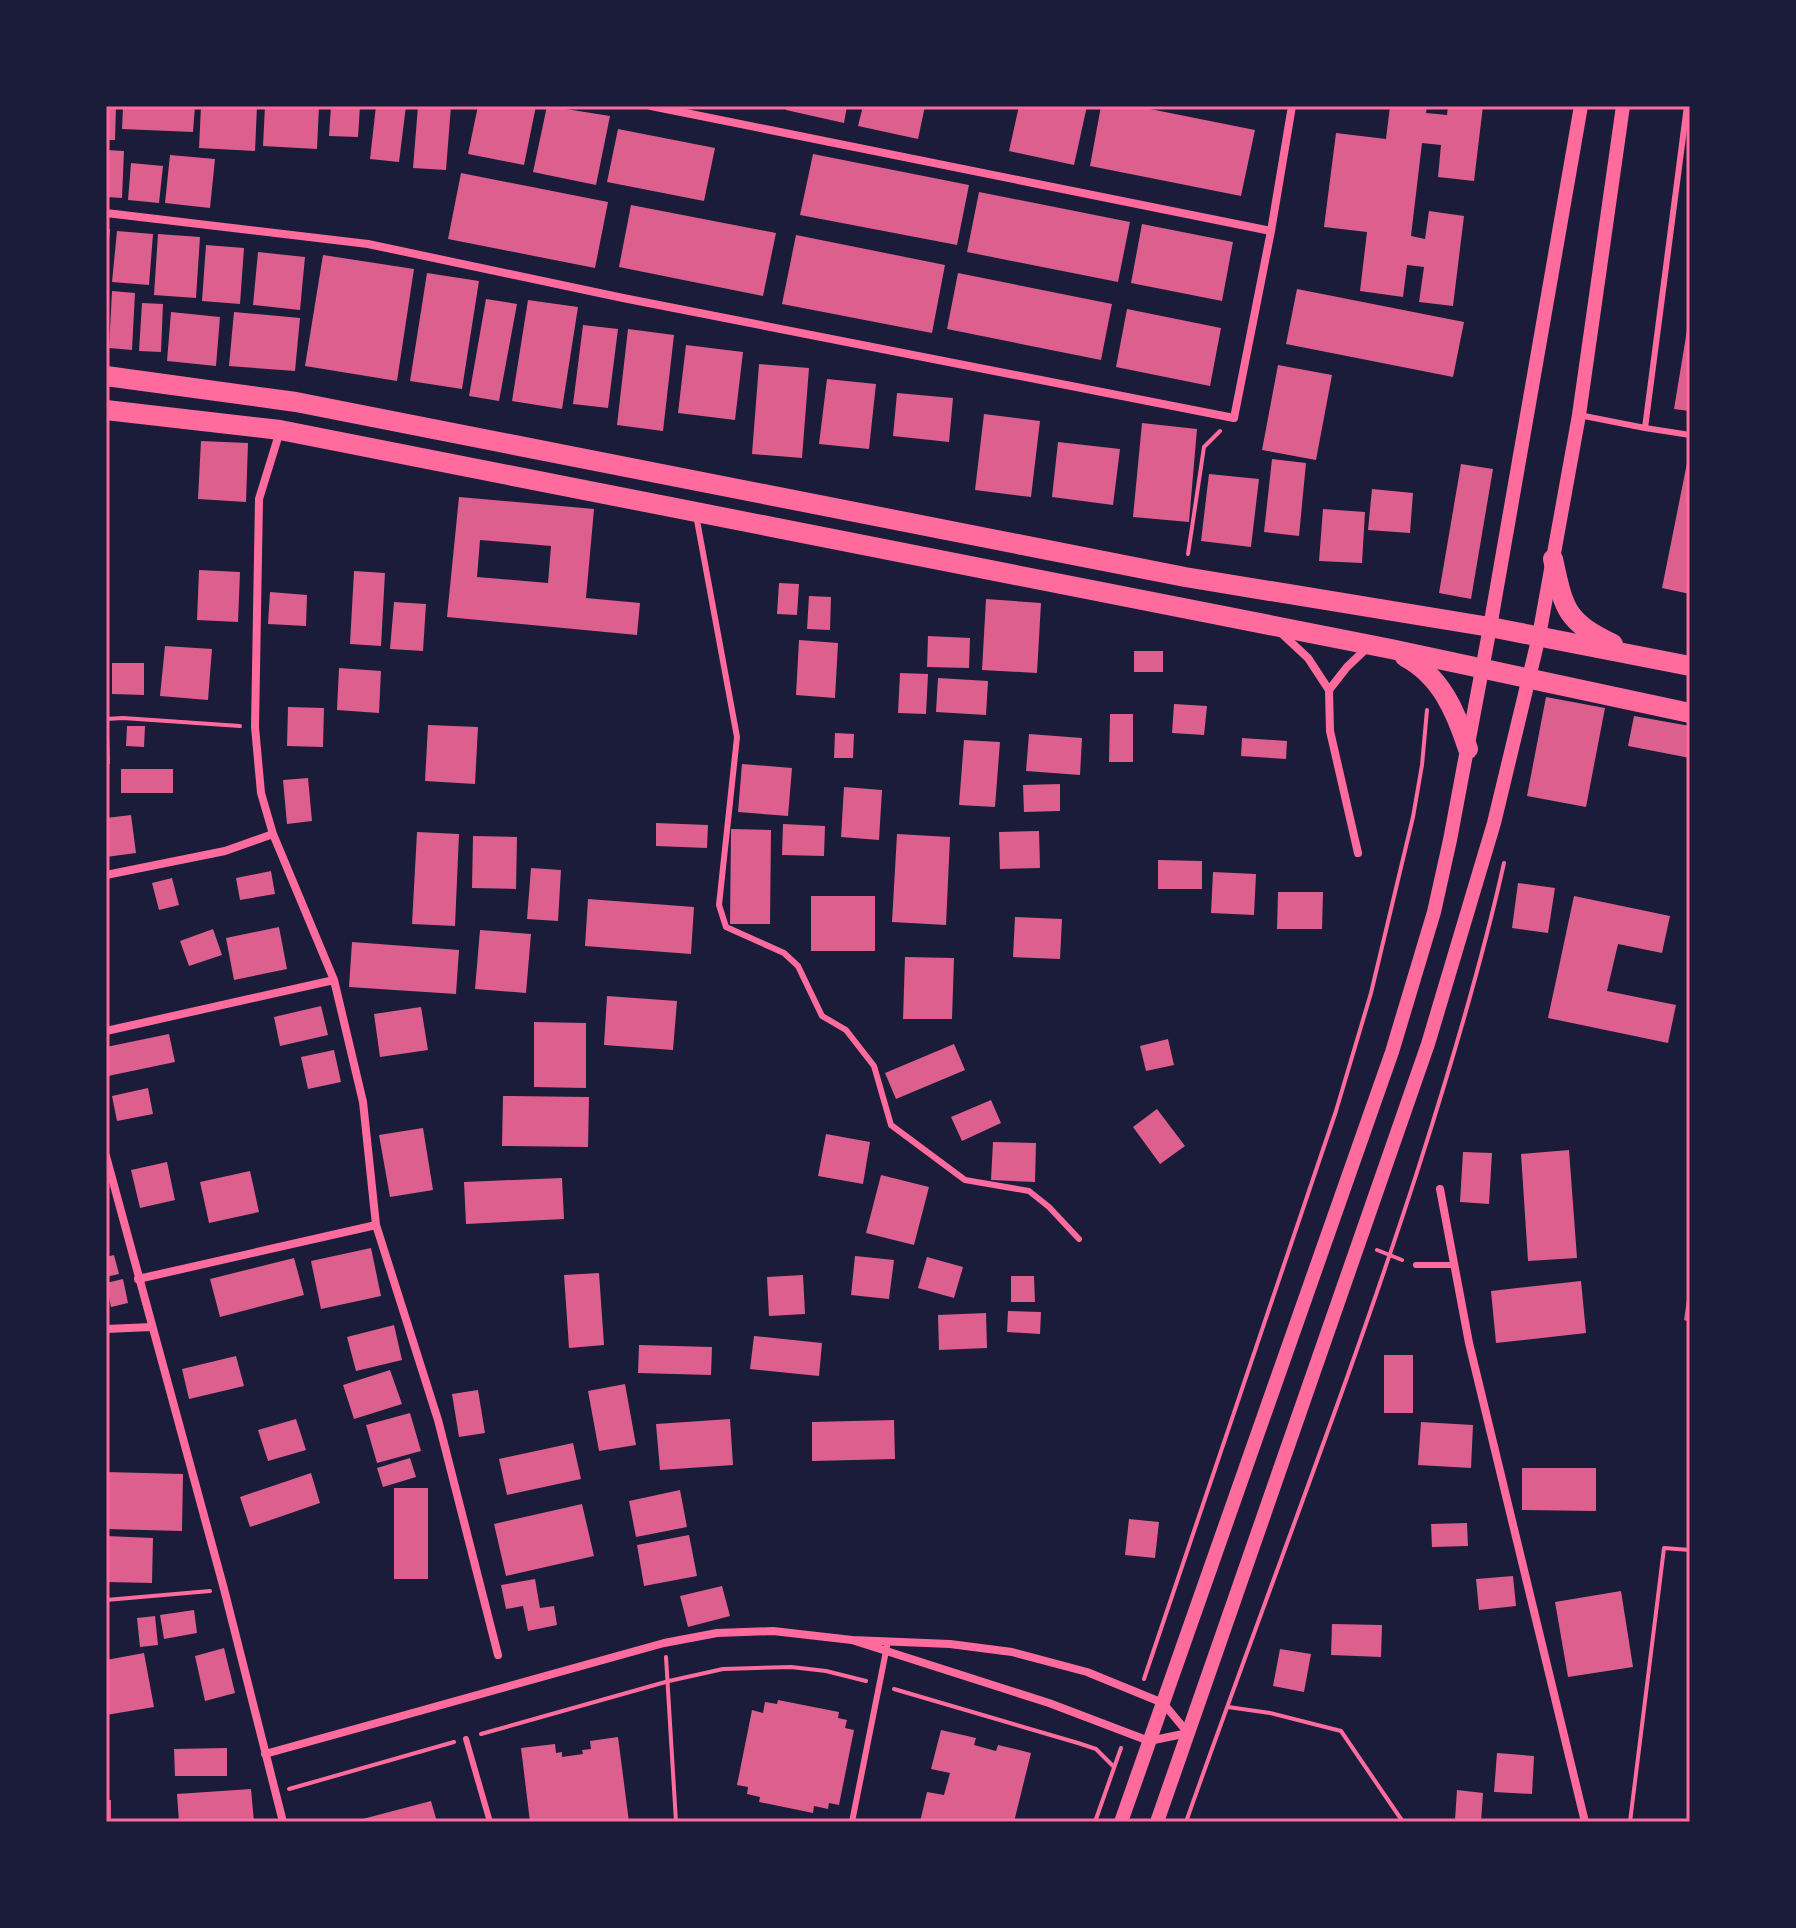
<svg xmlns="http://www.w3.org/2000/svg" width="1796" height="1928" viewBox="0 0 1796 1928" font-family="'Crimson Pro',serif">
	<style>
		.building { fill: #dd5f8e; fill-rule: evenodd }
		.lines { fill: none; stroke-linecap: round; stroke-linejoin: round }
		.path { stroke: #ff6b9d; stroke-width: 4 }
		.service { stroke: #ff6b9d; stroke-width: 6 }
		.minor { stroke: #ff6b9d; stroke-width: 8 }
		.tertiary { stroke: #ff6b9d; stroke-width: 14 }
		.primary { stroke: #ff6b9d; stroke-width: 20 }
		.neatline { fill: none; stroke: #ff6b9d; stroke-width: 3 }
	</style>
	<rect width="100%" height="100%" fill="#1b1b3a"/>
	<path class="building" d="M106,106H116L115,140H106Z
		M123,106H195L193,132L122,129Z
		M201,106H257L255,151L199,148Z
		M265,106H319L317,149L263,146Z
		M331,106H360L358,137L329,136Z
		M376,106H406L399,162L370,159Z
		M418,106H451L446,170L413,168Z
		M478,106H536L524,165L468,154Z
		M547,106L610,116L596,185L533,172Z
		M787,106H847L844,123L786,110Z
		M863,106H925L918,139L858,126Z
		M1019,106H1087L1074,165L1009,151Z
		M1101,106H1135L1255,130L1241,196L1090,166Z
		M1390,106H1427L1426,113L1447,115L1448,106H1483L1474,181L1438,177L1441,145L1422,143L1411,236L1425,239L1429,211L1464,216L1453,306L1419,302L1424,267L1407,265L1403,297L1360,291L1367,232L1324,227L1336,133L1386,139Z
		M618,129L715,148L704,201L607,182Z
		M106,150L124,151L122,198L106,197Z
		M813,154L969,185L957,245L800,215Z
		M170,155L215,159L210,208L165,203Z
		M131,163L163,166L159,203L128,200Z
		M461,173L608,202L595,268L448,239Z
		M979,192L1130,222L1118,282L967,252Z
		M631,205L776,233L763,296L619,267Z
		M1142,224L1233,242L1222,301L1131,283Z
		M106,229H110L108,252H106Z
		M117,231L153,234L149,285L112,282Z
		M158,234L200,237L196,298L154,295Z
		M796,235L945,265L932,333L782,304Z
		M206,245L244,248L240,304L202,301Z
		M258,252L305,257L300,310L253,305Z
		M323,255L414,269L397,381L305,366Z
		M427,273L479,281L462,389L410,381Z
		M958,273L1112,304L1101,360L947,329Z
		M1297,289L1464,322L1453,377L1286,344Z
		M112,291L135,293L132,350L109,348Z
		M486,299L517,304L499,401L469,396Z
		M528,300L578,307L562,409L512,401Z
		M142,303L163,304L161,352L139,351Z
		M1127,309L1221,328L1210,386L1116,367Z
		M171,312L220,317L216,366L167,361Z
		M234,312L300,318L295,371L229,366Z
		M1688,324L1690,325V411L1674,409Z
		M583,325L618,329L608,408L573,404Z
		M628,329L674,335L663,431L617,425Z
		M686,345L743,352L735,420L678,413Z
		M759,364L809,368L802,458L752,454Z
		M1278,365L1332,375L1316,460L1262,450Z
		M827,379L876,384L869,449L819,444Z
		M897,393L953,398L949,442L893,436Z
		M984,414L1040,421L1031,497L975,490Z
		M1142,423L1197,429L1189,522L1133,517Z
		M201,441L248,443L246,502L198,499Z
		M1058,442L1120,449L1113,505L1052,497Z
		M1272,459L1306,463L1299,536L1264,532Z
		M1687,463H1690V594L1662,588Z
		M1461,464L1493,469L1471,599L1439,593Z
		M1209,474L1259,479L1251,547L1201,541Z
		M1372,489L1413,493L1410,533L1368,530Z
		M459,497L594,509L586,598L640,603L637,635L447,617ZM480,540L551,546L548,583L477,577Z
		M1323,509L1365,512L1362,563L1319,561Z
		M199,570L240,572L238,622L197,620Z
		M354,571L385,573L381,646L350,644Z
		M779,583L799,584L797,615L777,614Z
		M270,592L307,595L306,626L268,624Z
		M809,596L831,597L830,630L807,629Z
		M986,599L1041,603L1037,673L982,670Z
		M394,602L426,604L423,651L390,649Z
		M928,636L970,638L969,668L927,667Z
		M799,640L838,643L835,698L796,695Z
		M165,646L212,649L208,700L160,696Z
		M1134,651H1163V672H1134Z
		M112,663H144V695L112,694Z
		M339,668L381,671L379,713L337,710Z
		M900,673L928,674L926,714L898,713Z
		M938,678L988,681L986,715L936,712Z
		M1546,697L1605,708L1586,807L1527,796Z
		M1174,704L1207,706L1204,735L1172,733Z
		M288,707L324,708L323,747L287,746Z
		M1110,714H1133V762H1109Z
		M1634,716L1690,726V758L1628,746Z
		M428,725L478,727L475,784L425,781Z
		M127,726H145L144,747L126,746Z
		M835,733L854,734L853,758H834Z
		M1029,734L1082,738L1080,775L1026,771Z
		M106,736H109L110,764H106Z
		M1242,738L1287,741L1286,759L1241,756Z
		M964,740L1000,742L995,807L959,805Z
		M742,764L792,768L788,816L738,812Z
		M121,769H173V793H121Z
		M308,778L312,821L287,824L283,780Z
		M1060,784V811L1024,812L1023,785Z
		M844,787L882,790L879,840L841,837Z
		M131,815L136,853L106,857V818Z
		M656,823L708,825L707,848L656,846Z
		M783,824L825,826L824,856L782,855Z
		M731,829L771,830L770,924H730Z
		M1039,831L1040,868L1000,869L999,832Z
		M417,832L459,834L455,926L412,924Z
		M897,834L950,837L946,925L892,922Z
		M473,836L517,837L516,889L472,888Z
		M1158,860L1202,861V889H1158Z
		M531,868L561,870L558,921L527,919Z
		M271,871L275,894L240,900L236,878Z
		M1213,872L1256,874L1254,915L1211,913Z
		M172,878L179,905L159,910L152,883Z
		M1518,883L1555,888L1548,933L1512,928Z
		M1278,892H1323L1322,929H1277Z
		M811,896H875V951H811Z
		M1574,896L1670,916L1662,953L1618,944L1607,991L1676,1005L1668,1043L1548,1018Z
		M588,899L694,907L691,954L585,946Z
		M1015,917L1062,919L1060,959L1013,957Z
		M279,927L287,969L234,980L226,938Z
		M213,929L222,955L189,966L180,941Z
		M480,930L531,934L526,993L475,989Z
		M352,942L459,950L456,994L349,987Z
		M905,957L954,958L952,1019H903Z
		M607,996L677,1001L673,1050L604,1045Z
		M321,1006L328,1035L280,1046L274,1017Z
		M421,1007L428,1050L380,1057L374,1014Z
		M534,1022L586,1023V1088L534,1087Z
		M169,1034L175,1062L108,1076L106,1047Z
		M1168,1039L1174,1065L1146,1071L1140,1046Z
		M954,1044L965,1070L896,1099L885,1073Z
		M334,1050L341,1082L308,1089L301,1057Z
		M148,1088L153,1114L117,1121L112,1096Z
		M503,1096L589,1097L588,1147L502,1146Z
		M991,1100L1001,1123L962,1141L951,1117Z
		M1157,1109L1185,1146L1160,1164L1133,1127Z
		M423,1128L433,1190L390,1197L379,1135Z
		M826,1134L870,1142L863,1184L818,1176Z
		M993,1142L1036,1143L1035,1182L991,1180Z
		M1569,1150L1577,1258L1528,1261L1521,1154Z
		M1463,1152L1492,1153L1489,1204L1460,1202Z
		M167,1162L175,1200L140,1208L131,1170Z
		M250,1171L259,1212L209,1223L200,1182Z
		M881,1175L929,1187L914,1245L866,1233Z
		M562,1178L564,1219L466,1224L464,1182Z
		M371,1248L381,1296L321,1309L311,1261Z
		M114,1255L119,1274L106,1277V1257Z
		M855,1256L894,1260L889,1299L851,1295Z
		M927,1257L963,1267L954,1298L918,1288Z
		M294,1258L304,1295L220,1317L210,1279Z
		M599,1273L604,1345L569,1348L564,1275Z
		M803,1275L805,1314L769,1316L767,1277Z
		M1011,1276H1034L1035,1302H1011Z
		M123,1279L128,1303L111,1307L106,1283Z
		M1581,1281L1586,1333L1496,1343L1491,1291Z
		M1688,1292H1690V1322L1684,1320Z
		M1008,1311L1041,1312L1040,1334L1007,1332Z
		M986,1313L987,1348L939,1350L938,1315Z
		M394,1325L402,1360L356,1371L347,1337Z
		M754,1336L822,1343L819,1376L750,1369Z
		M639,1345L712,1347L711,1375L638,1373Z
		M1384,1355H1413V1413H1384Z
		M236,1356L244,1386L189,1399L182,1369Z
		M390,1370L402,1404L354,1419L343,1385Z
		M625,1384L636,1445L599,1451L588,1391Z
		M478,1390L485,1433L459,1437L452,1394Z
		M410,1413L421,1451L377,1463L366,1425Z
		M296,1419L306,1450L268,1461L258,1430Z
		M730,1419L733,1465L660,1470L656,1424Z
		M894,1420L895,1459L812,1461V1422Z
		M1421,1422L1473,1425L1471,1468L1418,1465Z
		M573,1443L581,1479L507,1495L499,1459Z
		M410,1458L416,1477L383,1487L377,1468Z
		M1522,1468H1596V1511L1522,1510Z
		M106,1472L183,1474L182,1531L106,1529Z
		M311,1473L320,1503L250,1527L240,1497Z
		M394,1488H428V1579H394Z
		M680,1490L687,1527L636,1537L629,1501Z
		M582,1504L594,1556L506,1576L494,1524Z
		M1129,1519L1159,1522L1155,1558L1125,1555Z
		M1467,1523L1468,1546L1432,1547L1431,1524Z
		M689,1535L697,1576L644,1586L637,1545Z
		M106,1536L153,1538L152,1583L106,1582Z
		M1513,1576L1516,1606L1479,1610L1476,1579Z
		M535,1579L540,1608L554,1606L557,1625L528,1631L523,1606L506,1609L501,1585Z
		M722,1586L730,1616L688,1627L680,1596Z
		M1621,1591L1633,1667L1568,1677L1555,1602Z
		M194,1610L197,1633L164,1639L160,1615Z
		M155,1616L158,1645L140,1647L137,1618Z
		M1332,1624L1382,1625L1381,1657L1331,1655Z
		M224,1648L235,1693L205,1701L195,1656Z
		M1280,1649L1311,1654L1304,1692L1273,1686Z
		M144,1653L154,1707L106,1715V1660Z
		M778,1700L839,1712L838,1718L847,1720L845,1728L854,1730L839,1805L829,1803L828,1809L814,1806L813,1813L759,1802L760,1797L747,1794L748,1787L737,1785L752,1710L763,1713L765,1702L777,1704Z
		M941,1730L976,1738L974,1745L996,1751L998,1745L1031,1753L1014,1822L941,1820L940,1822H920L927,1792L944,1795L950,1773L931,1769Z
		M618,1737L629,1822H530L521,1748L555,1744L556,1753L562,1752V1757L583,1754L582,1750L591,1749L590,1741Z
		M227,1748V1776H175L174,1749Z
		M1497,1753L1534,1756L1532,1794L1494,1792Z
		M251,1789L254,1822H179L177,1794Z
		M1457,1790L1483,1793L1481,1822L1455,1820Z
		M106,1800H111V1822H106Z
		M431,1801L437,1822H355V1821Z"/>
	<g class="lines">
		<path class="path" d="M1188,554L1204,447L1220,431
			M106,719L123,718L240,726
			M1377,1250L1402,1260
			M106,1600L210,1591
			M666,1657L676,1822
			M1144,1679L1336,1111L1371,993L1413,817L1422,765L1427,710
			M894,1689L1078,1743L1096,1749L1113,1766
			M1228,1707L1270,1713L1341,1731L1403,1822
			M481,1734L669,1681L723,1669L791,1667L826,1671L866,1681
			M289,1789L454,1742
			M1095,1822L1121,1748
			M1186,1822C1263,1603 1348,1387 1419,1166C1451,1066 1481,966 1504,863
			M1630,1822L1664,1548L1690,1550"/>
		<path class="service" d="M1579,415L1645,428L1687,106
			M1645,428L1690,435
			M696,515L737,737L719,905L726,927L784,953L798,966L822,1016L846,1030L874,1066L891,1125L965,1180L1029,1191L1049,1207L1079,1239
			M1416,1265H1455
			M1690,1380V1413
			M466,1739L490,1822
			M852,1822L888,1641"/>
		<path class="minor" d="M651,106L1271,231
			M106,213L368,244L623,298L1234,418L1271,231L1292,106
			M280,431L259,499L255,727L261,793L273,834L334,980L363,1102L376,1225L438,1420L498,1655
			M1279,631L1308,658L1329,690L1330,731L1358,853
			M1329,690L1347,667L1368,647
			M106,875L225,851L273,834
			M106,1031L334,980
			M106,1156L224,1589L283,1822
			M1440,1189L1469,1343L1585,1822
			M138,1279L376,1225
			M106,1329L151,1327
			M265,1754L664,1643L717,1633L773,1631L852,1640L950,1644L1012,1652L1087,1672L1163,1703L1188,1733L1149,1741L1049,1703L852,1640"/>
		<path class="tertiary" d="M1121,1822L1392,1052L1434,912L1450,840L1490,627L1581,106
			M1157,1822L1428,1044L1494,823L1539,636L1579,415L1623,106"/>
		<path class="primary" d="M106,376L296,402L1185,577L1490,627L1690,666
			M106,410L280,430L1391,649L1690,713
			M1553,559C1564,609 1565,621 1613,644
			M1405,657C1441,676 1456,712 1468,749"/>
	</g>
	<rect width="1796" height="1928" fill="none" stroke="#1b1b3a" stroke-width="216"/>
	<rect x="108" y="108" width="1580" height="1712" class="neatline"/>
</svg>
